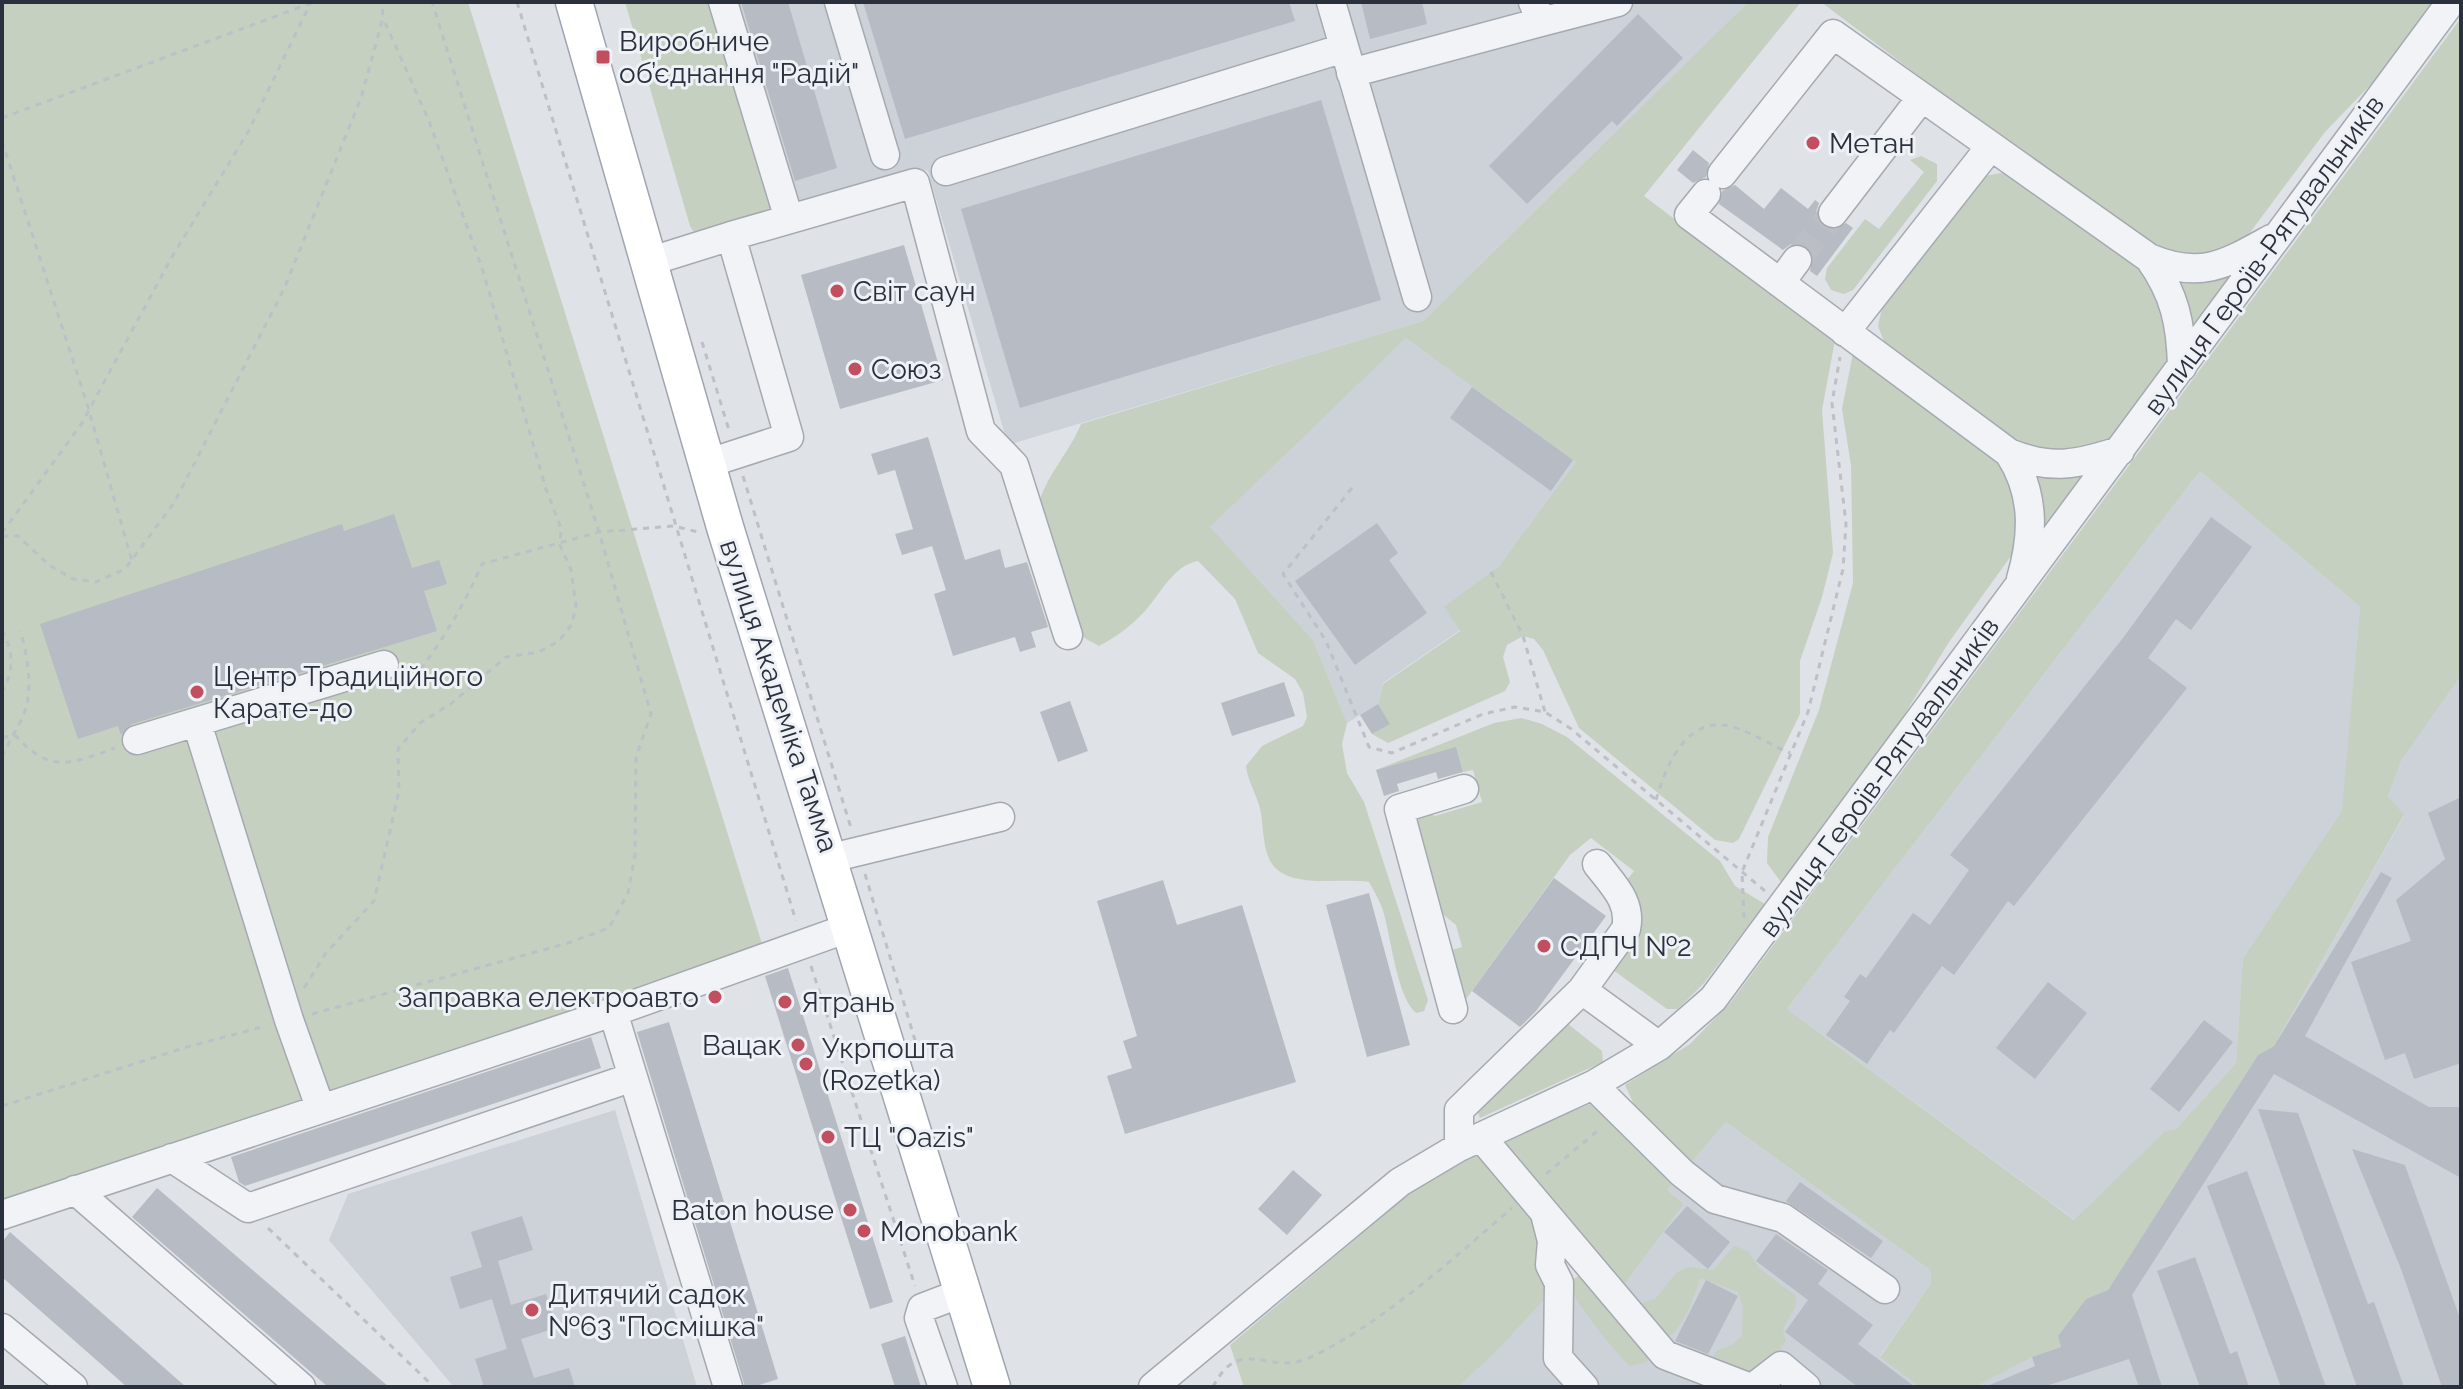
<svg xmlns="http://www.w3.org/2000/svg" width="2463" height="1389" viewBox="0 0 2463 1389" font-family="Raleway,sans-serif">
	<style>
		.built { fill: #cdd1d8 }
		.green { fill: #c5d0c1; fill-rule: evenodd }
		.building { fill: #b7bbc3 }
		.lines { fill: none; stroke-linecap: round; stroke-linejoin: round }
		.minor-tunnel { stroke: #bbbec5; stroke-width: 28; stroke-dasharray: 28 14; stroke-linecap: butt }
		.minor-casing { stroke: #a5a9b0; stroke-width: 31 }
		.major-casing { stroke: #a0a6b1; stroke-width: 39 }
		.path { stroke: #bdc0c6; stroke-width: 3; stroke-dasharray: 6 6; stroke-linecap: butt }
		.minor { stroke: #f1f3f6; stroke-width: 28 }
		.major { stroke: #fff; stroke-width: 36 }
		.poi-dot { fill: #c14f5f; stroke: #eef1f5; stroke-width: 3 }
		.labels { text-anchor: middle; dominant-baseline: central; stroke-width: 6; stroke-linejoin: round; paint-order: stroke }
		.poi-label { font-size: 28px; fill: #2a303c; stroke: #eef1f5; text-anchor: start }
		.street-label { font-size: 28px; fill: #2a303c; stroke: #eef1f5 }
	</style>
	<rect width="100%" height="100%" fill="#dfe2e7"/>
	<path class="built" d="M731,2H1748L1423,321L1008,445L928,171L919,169L792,204Z
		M1406,338L1577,461L1499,566L1445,607L1460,630L1383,683L1378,704L1347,723L1313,640L1209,527Z
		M2200,471L2360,607L2343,811L2243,958L2236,1063L2176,1129L2165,1131L2075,1220L1787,1009Z
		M2461,676V1387H1981L1980,1384L2032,1357L2061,1347L2058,1336L2086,1299L2108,1290L2258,1055L2274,1046L2404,816L2388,796L2402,759Z
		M615,1110L697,1387H454L329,1240L348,1194Z
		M1726,1122L1930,1270L1931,1283L1880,1356L1920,1387H1458L1494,1354L1567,1274L1600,1317L1684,1204L1667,1190Z"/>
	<path class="green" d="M2,2H468L763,947L2,1200Z
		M625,2H719L780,215L697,237L690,226Z
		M1748,2H1801L1644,196L1835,340L1822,410L1833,553L1822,597L1800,661V714L1739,839L1733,843L1715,840L1579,728L1543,650L1534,639L1523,636L1507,645L1503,657L1510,682L1505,691L1388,743L1372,734L1389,724L1378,704L1383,684L1460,631L1444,607L1499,566L1576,462L1406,338L1210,527L1313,640L1347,723L1342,744L1347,773L1364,802L1428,1000L1424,1011L1417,1013C1397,1000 1391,935 1383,911C1380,901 1374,891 1369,882C1338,877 1281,892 1268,856C1263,843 1263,826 1261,813C1258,796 1248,783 1246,766L1262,746L1303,726L1307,717L1303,693L1295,679L1258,653L1235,599L1198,561C1173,565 1160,595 1144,612C1131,626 1116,637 1099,646L1072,631C1070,623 1066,614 1065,606C1061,582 1076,577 1048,562C1046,546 1035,516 1040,500C1049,472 1070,451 1081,424L1423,321Z
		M1821,2H2433L2375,80L2325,132L2240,246L2204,262L2151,251Z
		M2461,18V676L2402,759L2388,796L2404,815L2274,1046L2258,1055L2108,1290L2086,1299L2058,1336L2061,1347L2032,1357L1975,1387H1920L1880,1357L1931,1283L1930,1270L1726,1122L1688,1166L1639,1115L1625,1085L1690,1044L1731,1002ZM2200,471L2360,607L2342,811L2243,958L2236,1063L2176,1129L2165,1131L2074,1220L1787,1009Z
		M1921,156L1937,164V181L1853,290L1844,294L1831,290L1825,279L1827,268L1865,219L1879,229L1924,172L1910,160Z
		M2001,173L2012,175L2141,269L2165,295L2168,359L2108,442L2093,451L2033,456L1885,344L1878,326L1882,308L1985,176Z
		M2239,264L2189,332L2173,284L2181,275Z
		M1853,353L2016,478L2018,541L2011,556L1949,642L1901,720L1781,882L1767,863L1768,837L1819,710L1853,583L1851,465L1842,409Z
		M2028,468L2088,469L2035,539Z
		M1521,718L1542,724L1567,737L1720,861L1735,886L1765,904L1704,983L1678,1009H1667L1609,967L1623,885L1634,871L1591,838L1570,855L1461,1006L1446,952L1462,947L1456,925L1439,911L1412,820L1427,813L1435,816L1482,802L1473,770L1463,772L1456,748L1376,770L1494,723Z
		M1568,1024L1602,1051L1603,1062L1480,1118L1475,1105Z
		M1590,1104L1676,1180L1667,1190L1684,1204L1621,1289L1499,1142Z
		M1479,1153L1535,1218L1551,1292L1494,1354L1458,1387H1244L1230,1345L1408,1195Z
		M1734,1246L1748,1251L1759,1268L1796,1296V1305L1783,1329L1786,1340L1777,1354L1762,1362L1758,1373H1701L1718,1350L1732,1345L1742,1335L1743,1308L1738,1292L1701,1278C1692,1298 1686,1327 1665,1339L1636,1306L1656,1298L1676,1273L1688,1267L1713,1270Z
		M1578,1276L1586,1278L1648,1352L1647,1362L1630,1366C1618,1355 1568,1295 1569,1282Z"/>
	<path class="building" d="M741,2H788L837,168L795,181Z
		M863,2H1289L1295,21L905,139Z
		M1361,2H1422L1427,24L1370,39Z
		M1638,14L1683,58L1617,126L1612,121L1527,204L1489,166Z
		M1321,100L1381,300L1020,408L961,209Z
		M1693,150L1709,163L1706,177L1693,183L1677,170Z
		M1735,185L1764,209L1781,188L1808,209L1815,200L1819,203L1816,212L1822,226L1832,230L1846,223L1853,228L1817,276L1810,271L1813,254L1806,246L1791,244L1783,250L1719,204L1722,191Z
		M904,245L943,380L840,409L801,275Z
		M1472,387L1573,460L1551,491L1450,418Z
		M928,437L965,560L1000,549L1005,568L1027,562L1048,627L1031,632L1036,647L1020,652L1015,637L953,656L934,594L946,590L932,546L902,555L895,534L913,529L895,470L878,475L871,454Z
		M394,514L412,568L439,560L447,584L424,591L437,631L132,724L121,735L118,726L78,739L40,624L342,524L344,531Z
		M2211,517L2252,547L2191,630L2176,619L2148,658L2187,688L2014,906L2008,901L1954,975L1942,966L1894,1033L1890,1030L1867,1064L1826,1035L1850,1001L1844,997L1860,974L1866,978L1913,913L1930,925L1969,870L1950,855L2123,638Z
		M1377,523L1398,553L1389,560L1427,613L1355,665L1295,581Z
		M1284,682L1295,716L1232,736L1221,703Z
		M1070,701L1088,751L1058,762L1040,712Z
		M1378,704L1390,724L1372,734L1360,715Z
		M1456,747L1463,772L1438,779L1436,772L1397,784L1399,791L1384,796L1376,770Z
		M2461,797V1063L2414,1079L2405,1053L2385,1060L2351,962L2411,941L2396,900L2445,859L2428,813Z
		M2381,872L2392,878L2305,1036L2429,1107H2461V1178L2274,1074L2132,1295L2162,1387H2139L2129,1359L2043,1387H1985L2035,1366L2032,1357L2061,1347L2058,1336L2086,1299L2108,1290L2258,1055L2274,1046Z
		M1554,878L1606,916L1536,1011L1520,1027L1472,991Z
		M1163,880L1177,925L1242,905L1296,1082L1125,1134L1107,1076L1132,1068L1123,1041L1137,1036L1097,901Z
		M1369,893L1410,1045L1367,1057L1326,905Z
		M788,968L893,1302L870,1309L765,976Z
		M2048,982L2087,1013L2035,1079L1996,1048Z
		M2204,1020L2233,1042L2179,1112L2150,1089Z
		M669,1022L778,1379L753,1387H745L637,1032Z
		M591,1037L601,1068L245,1186L239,1182L231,1157Z
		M2258,1109L2298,1113L2368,1304L2374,1302L2404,1387H2357Z
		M2352,1149L2405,1165L2461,1321V1387H2442L2401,1269Z
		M1293,1170L1322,1195L1287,1235L1258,1209Z
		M2247,1171L2298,1308L2326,1387H2281L2207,1186Z
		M1800,1182L1883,1241L1871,1258L1786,1201Z
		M157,1188L389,1387H328L132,1217Z
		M1687,1206L1730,1242L1708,1269L1664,1232Z
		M522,1216L533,1250L498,1261L511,1305L546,1294L556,1328L521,1339L534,1378L569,1368L575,1387H484L475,1359L507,1349L492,1299L460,1309L450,1277L482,1267L471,1232Z
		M10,1232L186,1387H127L2,1277V1242Z
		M1776,1234L1828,1270L1818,1284L1873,1325L1858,1344L1915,1387H1858L1785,1332L1808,1300L1756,1261Z
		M2195,1257L2230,1354L2237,1351L2249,1387H2200L2157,1271Z
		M1706,1280L1738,1296L1708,1354L1675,1341Z
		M905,1336L921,1387H895L881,1344Z"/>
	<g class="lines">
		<path class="minor-tunnel" d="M1797,260L1833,213"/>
		<defs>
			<path id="minor" d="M723,2L789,219
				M839,2L885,155
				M1331,2L1417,297
				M1541,22L1618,2
				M1351,73L1541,22L1533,2
				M946,171L1344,48
				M1722,174L1833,34L2149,258C2175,294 2181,324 2182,367
				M1706,194L1689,215L2009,453C2035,493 2034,534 2021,579
				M1833,213L1922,97
				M731,236L915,183L981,431L1014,465L1068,635
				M2149,258C2201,280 2226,264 2271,239
				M648,262L731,236L789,437L709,463
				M1780,283L1797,260
				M1845,332L1991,146
				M2009,453C2053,471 2076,464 2120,451
				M197,723L289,1020L320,1107
				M137,740L384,665
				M831,858L1000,817
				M1582,990L1626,929C1632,902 1613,885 1597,864
				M1453,1009L1399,809L1464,789
				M633,1077L728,1387
				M1593,1085L1682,1173L1715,1199L1783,1218L1885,1289
				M1481,1137L1665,1355L1748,1387
				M1459,1147V1110L1582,990L1659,1046
				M172,1158L248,1208L633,1077L613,1012
				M75,1190L301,1387
				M2,1215L613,1012L851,927
				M1546,1218L1552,1241L1550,1265L1559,1283L1558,1358L1584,1387
				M2,1328L73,1387
				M943,1387L919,1318L922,1308L964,1292
				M1153,1387L1400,1182L1459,1147L1593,1085L1659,1046L1713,999L2451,2
				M1754,1387L1781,1366L1806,1387"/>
			<path id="major" d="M574,2L725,527L992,1387"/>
		</defs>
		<use href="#minor" class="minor-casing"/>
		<use href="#major" class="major-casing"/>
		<path class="path" d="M517,2L796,921
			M2,118L314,2
			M2,141L88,407L132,561
			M702,342L729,430
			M743,476L851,828
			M1352,488L1283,574L1326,641L1369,747L1392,753L1483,714L1515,707L1545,712L1570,728L1765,891
			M2,533L82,423L173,255L248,132L311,2
			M2,536H18L49,565L73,579L96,582L125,569L174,503L284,289L361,98L383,18L382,2
			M1491,572L1523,636L1545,712
			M2,630C13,650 15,671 2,691
			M401,679H413C441,643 464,606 482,564L599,532L674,526L698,532
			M2,737L16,736C50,774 71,764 115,748
			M2,757C8,743 16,731 22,718C35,691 27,659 21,631
			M1656,800C1667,761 1690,710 1739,729C1756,735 1773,746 1790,753
			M865,874L918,1050
			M1744,918L1742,872L1808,712L1843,569L1846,524L1832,403L1840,357
			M811,966L915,1286
			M304,988L326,953L374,901L399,791L398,749L420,723L452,703L506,657L539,652L559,641L572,624L576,605L571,570L560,545L561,528L546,489L483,271L429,121L383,18
			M312,1014L568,943L609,928L628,893L635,855L636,757L651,714L599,532L432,2
			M2,1106L187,1047L266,1026
			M1546,1174L1601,1128
			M268,1228L434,1387
			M1213,1387C1240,1334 1268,1376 1309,1358C1380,1325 1453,1259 1512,1208"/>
		<use href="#minor" class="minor"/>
		<use href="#major" class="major"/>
	</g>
	<g class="poi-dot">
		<rect x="595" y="49" width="16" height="16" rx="4"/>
		<circle cx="1813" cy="143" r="8"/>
		<circle cx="837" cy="291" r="8"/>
		<circle cx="855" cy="369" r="8"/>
		<circle cx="197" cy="692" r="8"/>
		<circle cx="1544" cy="946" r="8"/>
		<circle cx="715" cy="997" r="8"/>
		<circle cx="785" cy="1002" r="8"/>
		<circle cx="798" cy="1045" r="8"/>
		<circle cx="806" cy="1064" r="8"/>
		<circle cx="828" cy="1137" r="8"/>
		<circle cx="850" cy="1210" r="8"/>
		<circle cx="864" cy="1231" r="8"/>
		<circle cx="532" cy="1310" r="8"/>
	</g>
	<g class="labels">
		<g class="poi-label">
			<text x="619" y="41">Виробниче<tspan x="619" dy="32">об’єднання "Радій"</tspan></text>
			<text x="1829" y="143">Метан</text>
			<text x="853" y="291">Світ саун</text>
			<text x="871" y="369">Союз</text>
			<text x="213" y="676">Центр Традиційного<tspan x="213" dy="32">Карате-до</tspan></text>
			<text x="1560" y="946">СДПЧ №2</text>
			<text x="699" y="997" text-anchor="end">Заправка електроавто</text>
			<text x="801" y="1002">Ятрань</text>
			<text x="782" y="1045" text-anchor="end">Вацак</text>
			<text x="822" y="1048">Укрпошта<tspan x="822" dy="32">(Rozetka)</tspan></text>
			<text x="844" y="1137">ТЦ "Oazis"</text>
			<text x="834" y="1210" text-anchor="end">Baton house</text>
			<text x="880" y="1231">Monobank</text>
			<text x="548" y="1294">Дитячий садок<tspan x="548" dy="32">№63 "Посмішка"</tspan></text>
		</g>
		<g class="street-label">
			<text transform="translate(2264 255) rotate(-54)">вулиця Героїв-Рятувальників</text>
			<text transform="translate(779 696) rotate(72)">вулиця Академіка Тамма</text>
			<text transform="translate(1879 777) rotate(-54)">вулиця Героїв-Рятувальників</text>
		</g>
	</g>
	<rect width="2463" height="1389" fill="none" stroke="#2a303c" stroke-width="8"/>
</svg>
